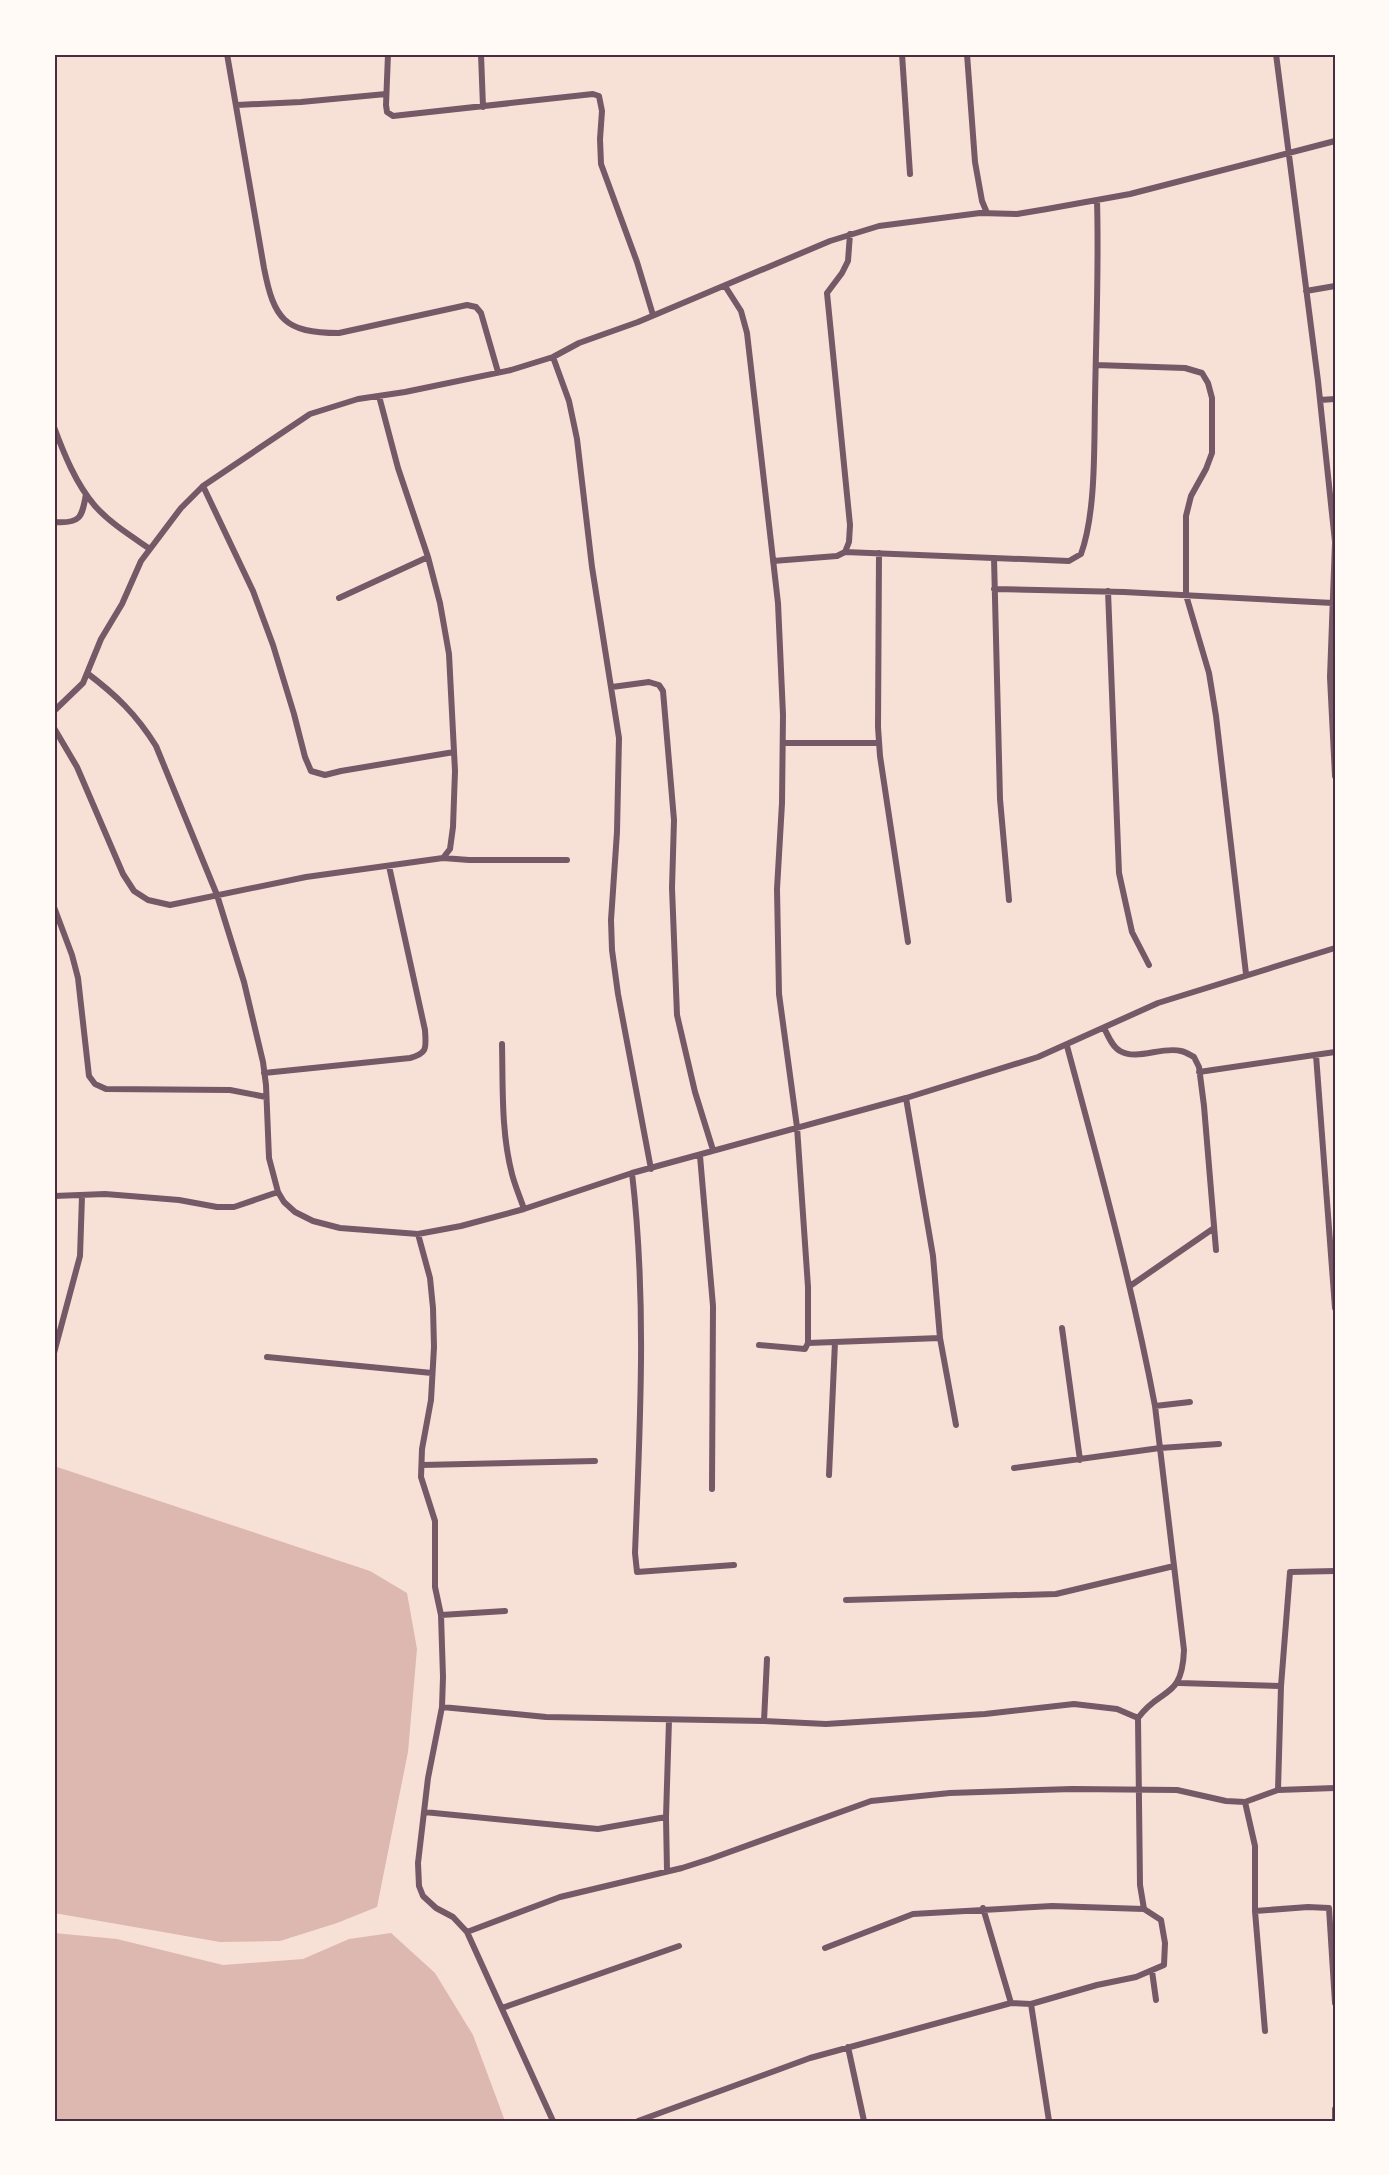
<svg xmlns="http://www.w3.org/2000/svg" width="1389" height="2175" viewBox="0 0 1389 2175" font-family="Ubuntu,sans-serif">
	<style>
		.water { fill: #dcb8b0 }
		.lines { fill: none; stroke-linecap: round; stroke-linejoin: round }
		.minor { stroke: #755966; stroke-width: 6 }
		.neatline { fill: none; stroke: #4a2c40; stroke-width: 2 }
	</style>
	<rect width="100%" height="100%" fill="#f7e1d7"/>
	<path class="water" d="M54,1466L370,1571L407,1593L417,1649L408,1752L377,1907L337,1923L280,1941L220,1942L54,1913Z
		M54,1933L117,1939L223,1965L303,1959L349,1939L391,1933L435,1973L473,2035L505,2121H54Z"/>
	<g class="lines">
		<path class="minor" d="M227,54L264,268C274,319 284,333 339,333L467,305L476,307L481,313L498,372
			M388,54L386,105L387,112L393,116L593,94L599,96L602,111L600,139L601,164L637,262L653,315
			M481,54L483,107
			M902,54L910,174
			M967,54L975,162L982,201L987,213
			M1276,54L1318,381L1335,542L1330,677L1335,776
			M237,105L301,102L386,94
			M725,286L741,311L747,333L778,603L783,715L782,803L777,889L779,994L797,1127L808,1287V1343L805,1349L759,1345
			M1306,291L1335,286
			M553,357L569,401L577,439L592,567L619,738L617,832L611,920L612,950L618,994L651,1169
			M1096,365L1185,368L1202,373L1208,383L1212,398V453L1206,469L1191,496L1186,516V595L1209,673L1216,716L1246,974
			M1320,400L1335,399
			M54,427C64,454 76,484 95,506C110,523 131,536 150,549
			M203,486L253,591L273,645L294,714L305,757L311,771L325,775L341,771L454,752
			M54,522C80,524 82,518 86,494
			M845,552L1069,561L1081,554C1096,513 1094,446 1095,401C1096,334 1099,267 1097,200
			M879,553L878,727L880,756L908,942
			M994,558L1000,799L1009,900
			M773,561L837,556L845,552L849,542L850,525L827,293L842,273L848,261L850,234
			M994,589L1124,592L1333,603
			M1108,591L1119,873L1132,932L1149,965
			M339,598L428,557
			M87,673C116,695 136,714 156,746L217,895L244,982L263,1062L266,1085L269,1158L278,1192L284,1202L295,1212L313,1221L340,1228L418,1234L461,1226L524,1209L632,1173L906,1098L1038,1057L1158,1003L1335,948
			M612,687L649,682L659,685L663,691L674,820L672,888L677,1015L695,1092L713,1150
			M54,711L83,683L101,639L122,604L141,561L181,508L203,486L310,414L358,399L405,392L511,370L553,357L579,343L638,322L830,241L879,226L980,213L1017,214L1047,209L1130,194L1335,141
			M54,728L77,767L123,874L134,891L148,900L170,905L306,877L443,858L450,849L453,827L455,771L449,654L440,603L428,557L398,468L379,396
			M783,743H879
			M443,858L469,860H567
			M54,907L72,955L78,978L89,1076L95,1084L106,1089L230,1090L266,1097
			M1104,1028C1108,1035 1112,1047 1120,1051C1137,1061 1162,1046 1181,1051C1186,1052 1190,1055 1194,1057L1199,1067L1204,1106L1216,1250
			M502,1044C503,1087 501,1132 512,1174C515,1186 520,1197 524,1209
			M1316,1055L1335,1308
			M1199,1072L1335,1052
			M264,1073L410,1058C428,1053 426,1048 425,1030L389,866
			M906,1098L933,1256L940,1338L956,1425
			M700,1156L713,1306L712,1489
			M632,1173C647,1302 640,1424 635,1553L637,1572L734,1565
			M54,1196L105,1194L130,1196L179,1200L217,1207H234L278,1192
			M418,1234L430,1278L433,1308L434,1347L431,1400L422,1449L421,1477L435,1521V1587L441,1615L443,1677L442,1707L428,1778L418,1863L419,1886L423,1896L436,1908L453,1917L467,1932L553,2121
			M1130,1286L1214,1228
			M1062,1328L1080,1460
			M808,1343L940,1338
			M54,1353L80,1256L82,1196
			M267,1357L432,1373
			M1155,1406L1190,1402
			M422,1465L595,1461
			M1014,1468L1160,1448L1219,1444
			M829,1475L835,1342
			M846,1600L1056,1594L1174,1566
			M441,1615L505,1611
			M1179,1683L1281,1686
			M442,1707L546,1717L764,1721L826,1724L985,1714L1074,1704L1117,1709L1138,1718
			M764,1721L767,1659
			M1278,1790L1281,1686L1290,1572L1335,1571
			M1245,1802L1255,1846V1911L1265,2031
			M424,1812L598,1829L666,1817
			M667,1871L666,1817L669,1720
			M983,1908L1011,2003
			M1255,1911L1308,1907L1329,1908L1335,2003
			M467,1932L560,1897L682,1868L710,1859L871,1801L950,1793L1072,1789L1177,1790L1226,1801L1245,1802L1278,1790L1335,1788
			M825,1948L913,1914L1052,1906L1144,1909
			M1152,1971L1156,2000
			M1031,2004L1049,2121
			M502,2008L679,1946
			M848,2047L864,2121
			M638,2121L810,2058L1011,2003L1031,2004L1097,1985L1136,1977L1164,1965L1165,1943L1161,1920L1144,1909L1140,1885L1138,1718C1161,1686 1182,1701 1184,1650L1155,1406C1132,1284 1099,1165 1067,1046
			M1335,2121V2109"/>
	</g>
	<rect width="1389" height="2175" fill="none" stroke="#fffaf5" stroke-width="111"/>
	<rect x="56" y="56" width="1278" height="2064" class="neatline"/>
</svg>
